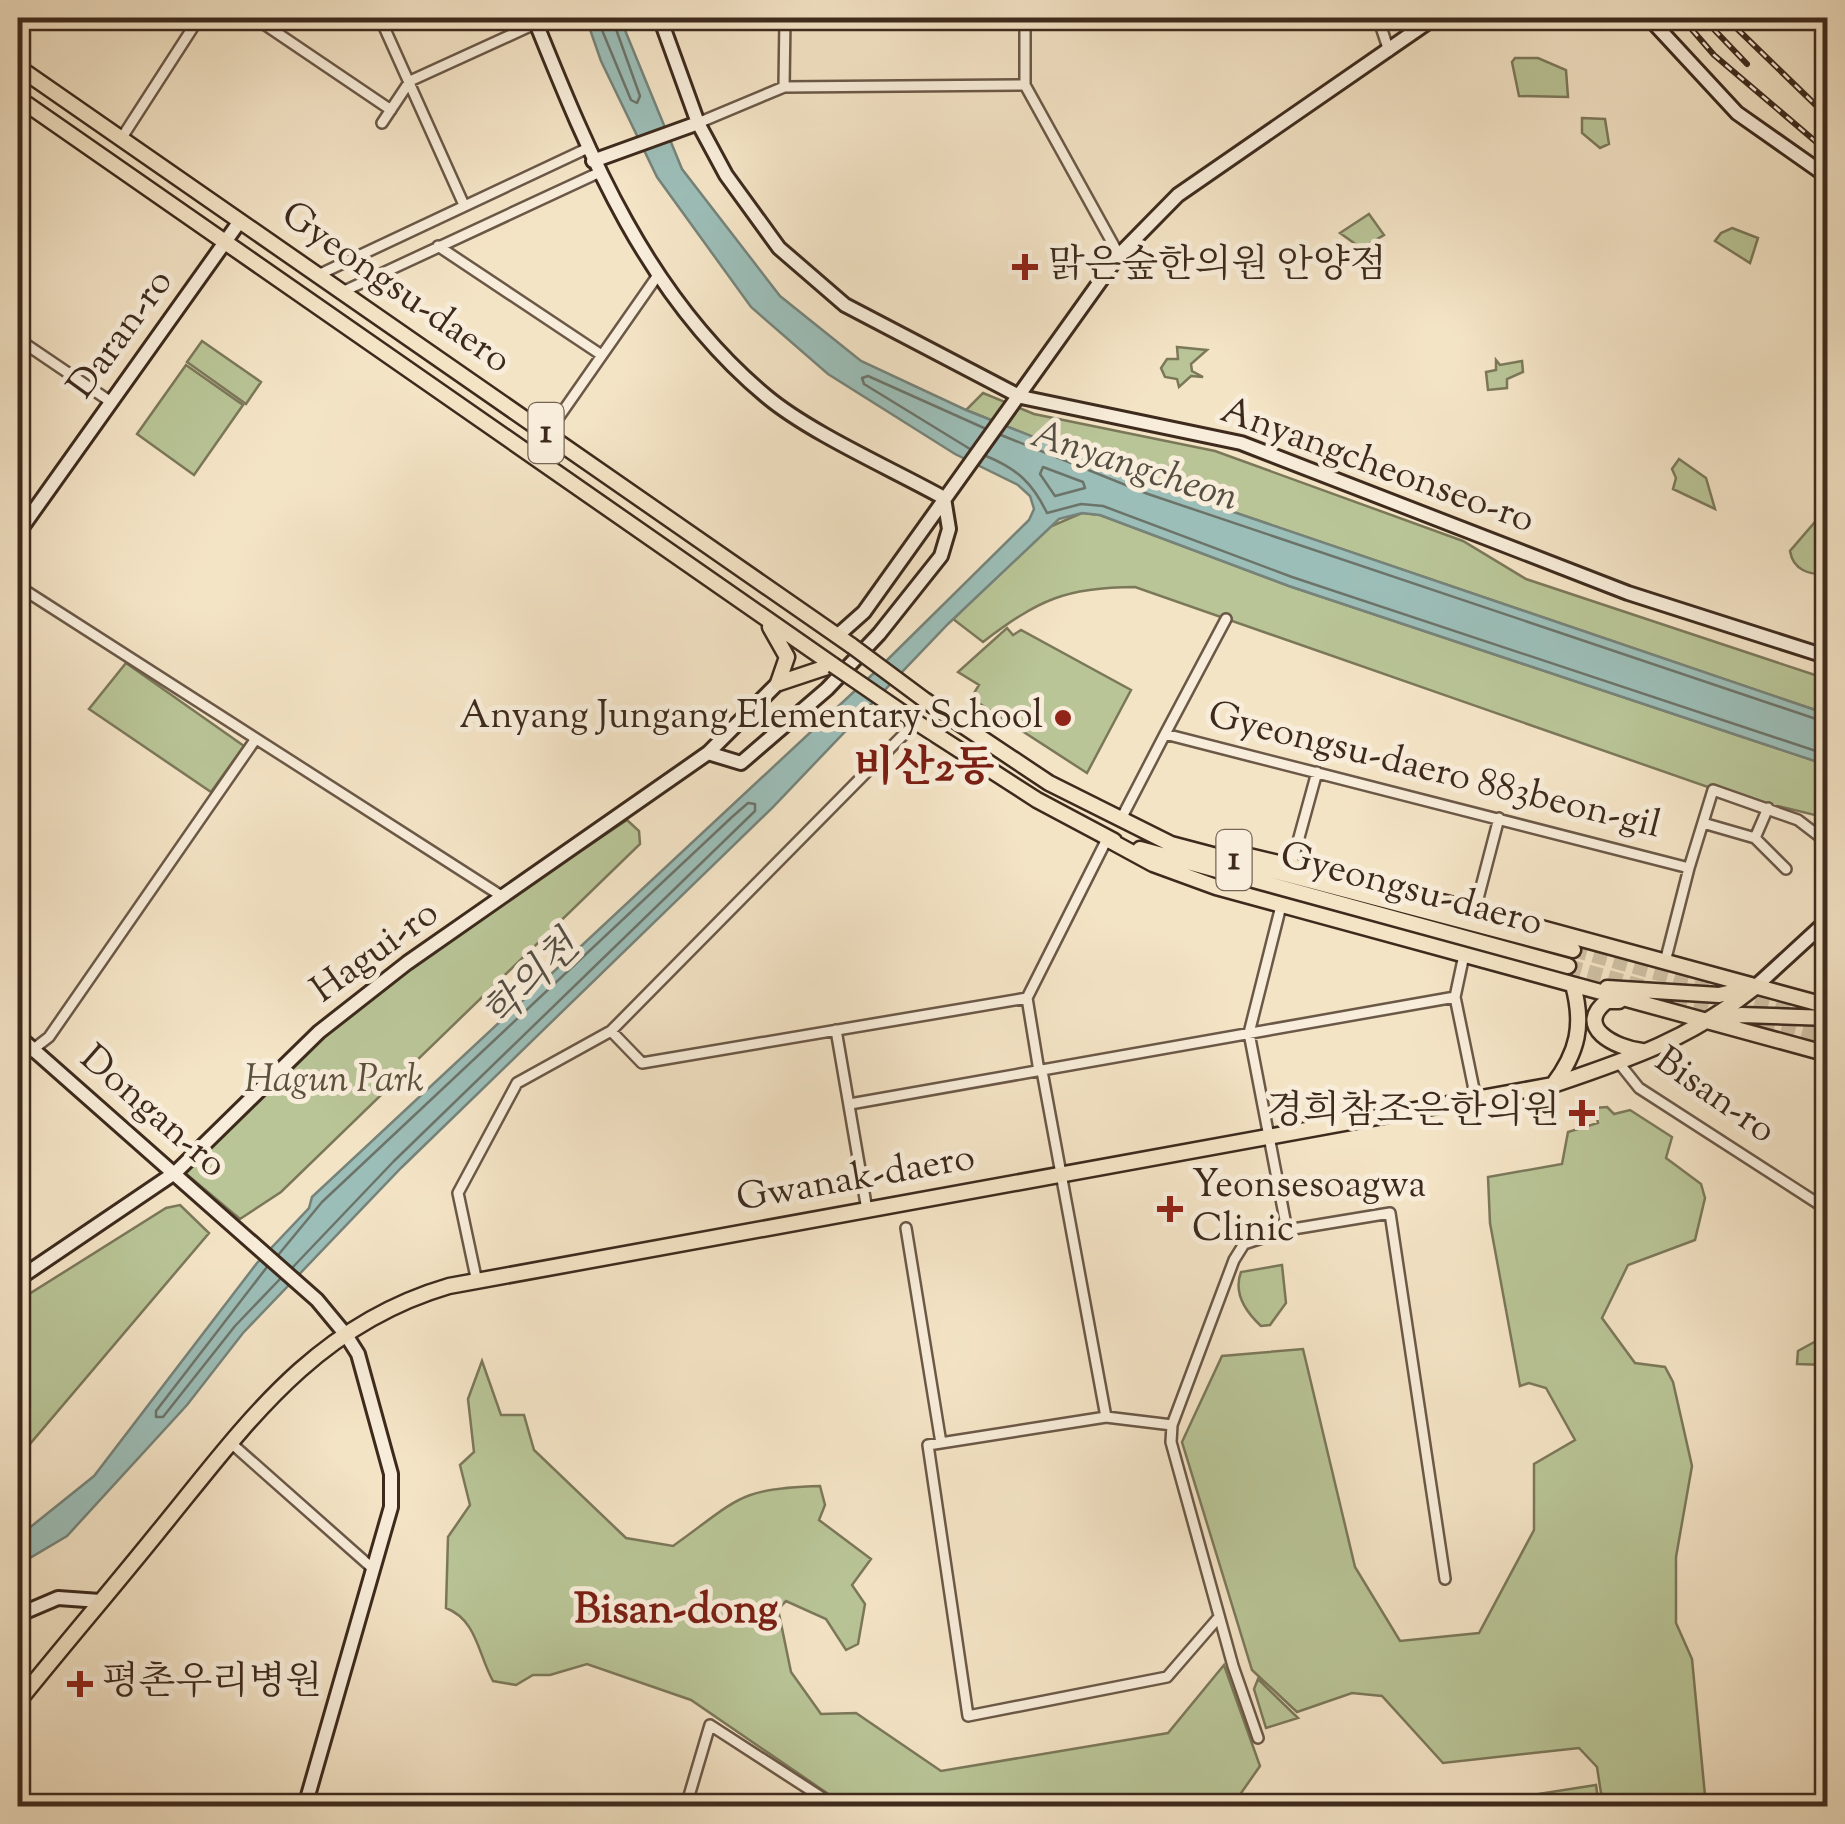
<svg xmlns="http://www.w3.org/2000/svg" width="1845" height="1824" viewBox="0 0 1845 1824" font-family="'Sorts Mill Goudy','Noto Serif KR',serif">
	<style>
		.green { fill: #b9c597; stroke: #7b785a; stroke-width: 2.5 }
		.water { fill: #9cbeb8; stroke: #76837a; stroke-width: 2.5 }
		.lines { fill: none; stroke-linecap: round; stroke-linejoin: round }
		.shore { stroke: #6c746a; stroke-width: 2.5 }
		.primary-tunnel { stroke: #cfbfa4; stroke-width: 14; stroke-dasharray: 14 7; stroke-linecap: butt }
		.street-casing { stroke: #6b5847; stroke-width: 14 }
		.secondary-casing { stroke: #3d2a1d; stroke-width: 18 }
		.primary-casing { stroke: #3d2a1d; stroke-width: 19 }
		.street { stroke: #f8edda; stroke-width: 9 }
		.secondary { stroke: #f8edda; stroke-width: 12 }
		.primary { stroke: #f4e4c6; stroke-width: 14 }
		.rail-casing { stroke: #3d2a1d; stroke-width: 6 }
		.rail { stroke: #f8edda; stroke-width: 2.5; stroke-dasharray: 8; stroke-linecap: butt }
		.primary-bridge-casing { stroke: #3d2a1d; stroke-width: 19; stroke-linecap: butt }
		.primary-bridge { stroke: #f4e4c6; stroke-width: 14 }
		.poi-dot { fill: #8f2418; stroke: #f8edda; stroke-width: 4 }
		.labels { text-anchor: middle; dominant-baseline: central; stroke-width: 10; stroke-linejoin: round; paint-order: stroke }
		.shield { fill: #f8edda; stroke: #756456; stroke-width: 2.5 }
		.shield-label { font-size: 35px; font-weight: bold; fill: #3d2a1d }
		.poi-label { font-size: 38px; fill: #3d2a1d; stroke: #f8edda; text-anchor: start }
		.street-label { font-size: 38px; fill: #3d2a1d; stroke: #f8edda }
		.park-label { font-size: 38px; font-style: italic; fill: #5c513c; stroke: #f8edda }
		.water-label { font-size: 40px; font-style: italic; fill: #554f44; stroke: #f8edda }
		.quarter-label { font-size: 42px; font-weight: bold; fill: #7a1f14; stroke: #f8edda }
	</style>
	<rect width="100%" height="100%" fill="#f4e4c6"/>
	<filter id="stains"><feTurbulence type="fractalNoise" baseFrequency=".002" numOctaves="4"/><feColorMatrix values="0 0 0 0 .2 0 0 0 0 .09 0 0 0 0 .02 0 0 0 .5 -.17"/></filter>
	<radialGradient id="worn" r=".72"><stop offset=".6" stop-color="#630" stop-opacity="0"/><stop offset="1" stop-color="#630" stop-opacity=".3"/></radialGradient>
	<path class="green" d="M1515,58H1538L1566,70L1568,97L1519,96L1512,62Z
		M1582,118L1605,119L1609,144L1600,148L1582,133Z
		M1369,214L1384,235L1361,248L1340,233Z
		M1732,228L1758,238L1750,263L1715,241L1721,233Z
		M202,341L261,382L246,404L187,362Z
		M1177,347L1207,350L1191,364L1192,371L1203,377L1191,376L1179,387L1177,379L1165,377L1161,368L1167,359H1178Z
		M1496,360L1500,365L1522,361L1523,372L1507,379V388L1488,390L1486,372L1496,370Z
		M186,365L243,405L194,475L137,434Z
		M983,393L1034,414L1215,451L1463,541L1526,579L1827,679V714L1151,484L966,410Z
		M1679,459L1706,478L1715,509L1673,489L1676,478L1672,469Z
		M1827,508V573C1810,576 1793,570 1790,551Z
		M1082,513L1100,515L1289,586L1827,765V818L1778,806L1768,808L1135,587C1066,587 1038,600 983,642L953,619L1047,528Z
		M1007,628L1013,635L1021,630L1131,690L1087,773L971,698L979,685L958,672Z
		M126,663L244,746L211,792L89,709Z
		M627,820L639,831L640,844L281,1192L240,1219L184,1172L310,1047L410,966Z
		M1607,1107L1614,1114L1630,1110L1672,1137L1666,1158L1701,1184L1705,1198L1695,1240L1628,1265L1602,1318L1635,1363L1665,1367L1673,1382L1692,1466L1676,1557V1623L1692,1659L1706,1806H1603L1597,1767L1579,1748L1443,1763L1382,1696L1352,1693L1297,1712L1252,1670L1182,1442L1222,1356L1303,1349L1355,1567L1400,1641L1479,1633L1534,1530V1464L1575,1440L1546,1388L1529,1383L1520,1386L1490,1223L1488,1177L1562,1164L1568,1132L1598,1123L1595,1108Z
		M180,1205L209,1233L18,1458V1301L166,1208Z
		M1282,1265L1286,1303L1270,1325L1261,1326C1246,1312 1233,1293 1241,1272Z
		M1827,1335V1365L1797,1364L1798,1351Z
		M482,1361L501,1415H524L534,1450L626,1538L673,1546C738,1500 737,1488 820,1486L825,1505L819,1520L871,1559L852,1585L865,1604L858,1644L846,1650L826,1619L786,1601L778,1609L791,1672L821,1714L856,1713L941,1771L1168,1733L1224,1665L1260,1766L1232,1806H846L691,1700L587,1664L550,1675H533L516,1685L493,1681C478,1654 477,1620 446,1608L448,1537L470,1505L460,1465L474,1452L468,1399Z
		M1258,1679L1298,1718L1266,1728L1254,1689Z
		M1596,1785L1599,1806H1462Z"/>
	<path class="water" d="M586,18H620L682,169L780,296L861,361L966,410L1151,484L1827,714V765L1289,586L1100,515L1082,513L1059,519L948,624L772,808L401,1168L243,1333L187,1405L67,1536L18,1565V1537L94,1476L257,1263L309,1208L312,1197L874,673L1029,520L1034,509L1030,496L1018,485L955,454L828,374L751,307L657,177L601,61Z"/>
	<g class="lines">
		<path class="shore" d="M597,18L631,100L637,103L640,96L612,18
			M1001,435L1148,494L1828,723
			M970,449L864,384L862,378L868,376L984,428
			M986,456C1018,469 1033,484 1047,513L1081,504L1103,506L1292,577L1828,755
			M1043,467L1083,482L1085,488L1055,496L1040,474Z
			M279,1254L322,1202L732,817L748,803L755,804V811L394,1161L293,1267
			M267,1267L156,1411V1417H163L235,1326L280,1279"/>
		<path class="primary-tunnel" d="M1573,950L1807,1015
			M1568,966L1645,987
			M1675,995L1731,1011
			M1762,1019L1828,1037"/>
		<defs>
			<path id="street" d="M255,18L391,110
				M380,18L464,205
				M1025,18V85L1119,255
				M1378,18L1389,51
				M784,87L785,18
				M382,123L410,81L537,23
				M698,123L784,87L1025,85
				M121,139L199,18
				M438,246L600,354
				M318,275L588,148
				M342,292L598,173
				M18,339L111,402
				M547,434L658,275
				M18,586L503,897
				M1165,734L1226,619
				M1121,819L1165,734L1689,868L1665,962
				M1703,823L1755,838L1768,808
				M1755,838L1786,869
				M1292,863L1317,772
				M1689,868L1713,790L1798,820L1828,843
				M1475,910L1499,818
				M1455,997L1464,955
				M1027,998L1107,839
				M1027,998L1039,1071
				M836,1030L867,1210
				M611,1031L642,1063L1027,998
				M18,1061L49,1037L255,740
				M1619,1063L1639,1088L1828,1210
				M1042,1071L1106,1417L1172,1425
				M850,1104L1455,997L1476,1099
				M906,1228L941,1443
				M1287,1230L1390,1213L1445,1579
				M477,1282L458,1193L517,1083L611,1031L916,722
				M1106,1417L928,1445L968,1716L1167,1677L1219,1617
				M231,1443L371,1567
				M1258,1738L1233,1666L1171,1442L1172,1425L1234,1260L1244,1244L1287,1230L1249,1033L1281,906
				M686,1806L710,1725L835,1806"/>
			<path id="secondary" d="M534,18C590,157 647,297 766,396C810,433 892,469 944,498L949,529L941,556L879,634L827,689L741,763L708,753
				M660,18L698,123L726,175L779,248L845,305L1021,397L1241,443L1628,593L1828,657
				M1649,18L1737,113L1828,177
				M593,161L698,123
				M18,533L240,221
				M837,636L864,612L1119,255L1178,195L1434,18
				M1755,987L1828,920
				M18,1036L317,1300L346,1335L358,1354L391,1474V1507L305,1806
				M18,1279L176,1172L319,1032L407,963L708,753L778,683
				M18,1615L58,1598L100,1601"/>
			<path id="primary" d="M18,67L852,646
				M18,98L833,665
				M770,627L787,657L778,683
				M779,683L833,665
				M926,701L1049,783L1171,844L1573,950
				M916,722L1037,800L1114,841
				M1107,839L1153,864L1216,887L1828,1054
				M1140,849L1568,966
				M1224,850L1475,910L1828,1006
				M1607,988L1719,995L1749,988
				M1619,1001H1607C1573,1027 1616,1048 1642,1051
				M1715,1022L1741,1015L1828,1018
				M1553,1085C1578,1052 1584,1025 1573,985
				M18,1702C64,1645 112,1589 158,1532C244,1427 312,1326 449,1286L1553,1085C1630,1059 1690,1039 1755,987"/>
		</defs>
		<use href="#street" class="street-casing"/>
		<use href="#secondary" class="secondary-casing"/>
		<use href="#primary" class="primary-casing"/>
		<use href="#street" class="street"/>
		<use href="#secondary" class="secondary"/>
		<use href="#primary" class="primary"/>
		<defs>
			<path id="rail" d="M1682,18L1714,55L1828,152
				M1703,18L1747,64
				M1726,18L1828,117"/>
		</defs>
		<use href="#rail" class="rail-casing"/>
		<use href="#rail" class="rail"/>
		<defs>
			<path id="primary-bridge" d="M852,646L926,701
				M833,665L916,722"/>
		</defs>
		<use href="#primary-bridge" class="primary-bridge-casing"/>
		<use href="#primary-bridge" class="primary-bridge"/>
	</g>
	<g class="poi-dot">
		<path d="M1020 252h10v10h10v10h-10v10h-10v-10h-10v-10h10z"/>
		<circle cx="1063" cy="718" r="10"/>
		<path d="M1577 1098h10v10h10v10h-10v10h-10v-10h-10v-10h10z"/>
		<path d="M1165 1194h10v10h10v10h-10v10h-10v-10h-10v-10h10z"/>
		<path d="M75 1669h10v10h10v10h-10v10h-10v-10h-10v-10h10z"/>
	</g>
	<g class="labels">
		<g class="shield">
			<rect x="528.5" y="403" width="35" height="60" rx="8"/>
			<rect x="1216.5" y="830" width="35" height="60" rx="8"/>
		</g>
		<g class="shield-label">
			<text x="546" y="433">1</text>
			<text x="1234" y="860">1</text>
		</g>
		<g class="poi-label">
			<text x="1048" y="267">맑은숲한의원 안양점</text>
			<text x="1043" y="718" text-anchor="end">Anyang Jungang Elementary School</text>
			<text x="1560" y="1113" text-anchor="end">경희참조은한의원</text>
			<text x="1192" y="1187">Yeonsesoagwa<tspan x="1192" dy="44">Clinic</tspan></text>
			<text x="102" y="1684">평촌우리병원</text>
		</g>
		<g class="street-label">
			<text transform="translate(395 289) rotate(35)">Gyeongsu-daero</text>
			<text transform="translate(122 335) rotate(-54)">Daran-ro</text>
			<text transform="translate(1377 467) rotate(20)">Anyangcheonseo-ro</text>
			<text transform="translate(1434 772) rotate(14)">Gyeongsu-daero 883beon-gil</text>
			<text transform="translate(1411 891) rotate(15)">Gyeongsu-daero</text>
			<text transform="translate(376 953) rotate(-36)">Hagui-ro</text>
			<text transform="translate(1714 1097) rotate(35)">Bisan-ro</text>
			<text transform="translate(152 1113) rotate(41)">Dongan-ro</text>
			<text transform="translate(856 1180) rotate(-10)">Gwanak-daero</text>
		</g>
		<g class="park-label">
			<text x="334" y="1082">Hagun Park</text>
		</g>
		<g class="water-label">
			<text transform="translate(1134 468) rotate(18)">Anyangcheon</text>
			<text transform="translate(533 982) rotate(-45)">학의천</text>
		</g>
		<g class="quarter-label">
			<text x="924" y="770">비산2동</text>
			<text x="676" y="1612">Bisan-dong</text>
		</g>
	</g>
	<rect width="1845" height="1824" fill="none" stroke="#f4e4c6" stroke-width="60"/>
	<rect x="20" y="20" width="1805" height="1784" fill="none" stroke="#3d2a1d" stroke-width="5"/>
	<rect x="30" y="30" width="1785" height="1764" fill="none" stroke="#3d2a1d" stroke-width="2.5"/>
	<rect width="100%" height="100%" filter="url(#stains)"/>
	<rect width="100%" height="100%" fill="url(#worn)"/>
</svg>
